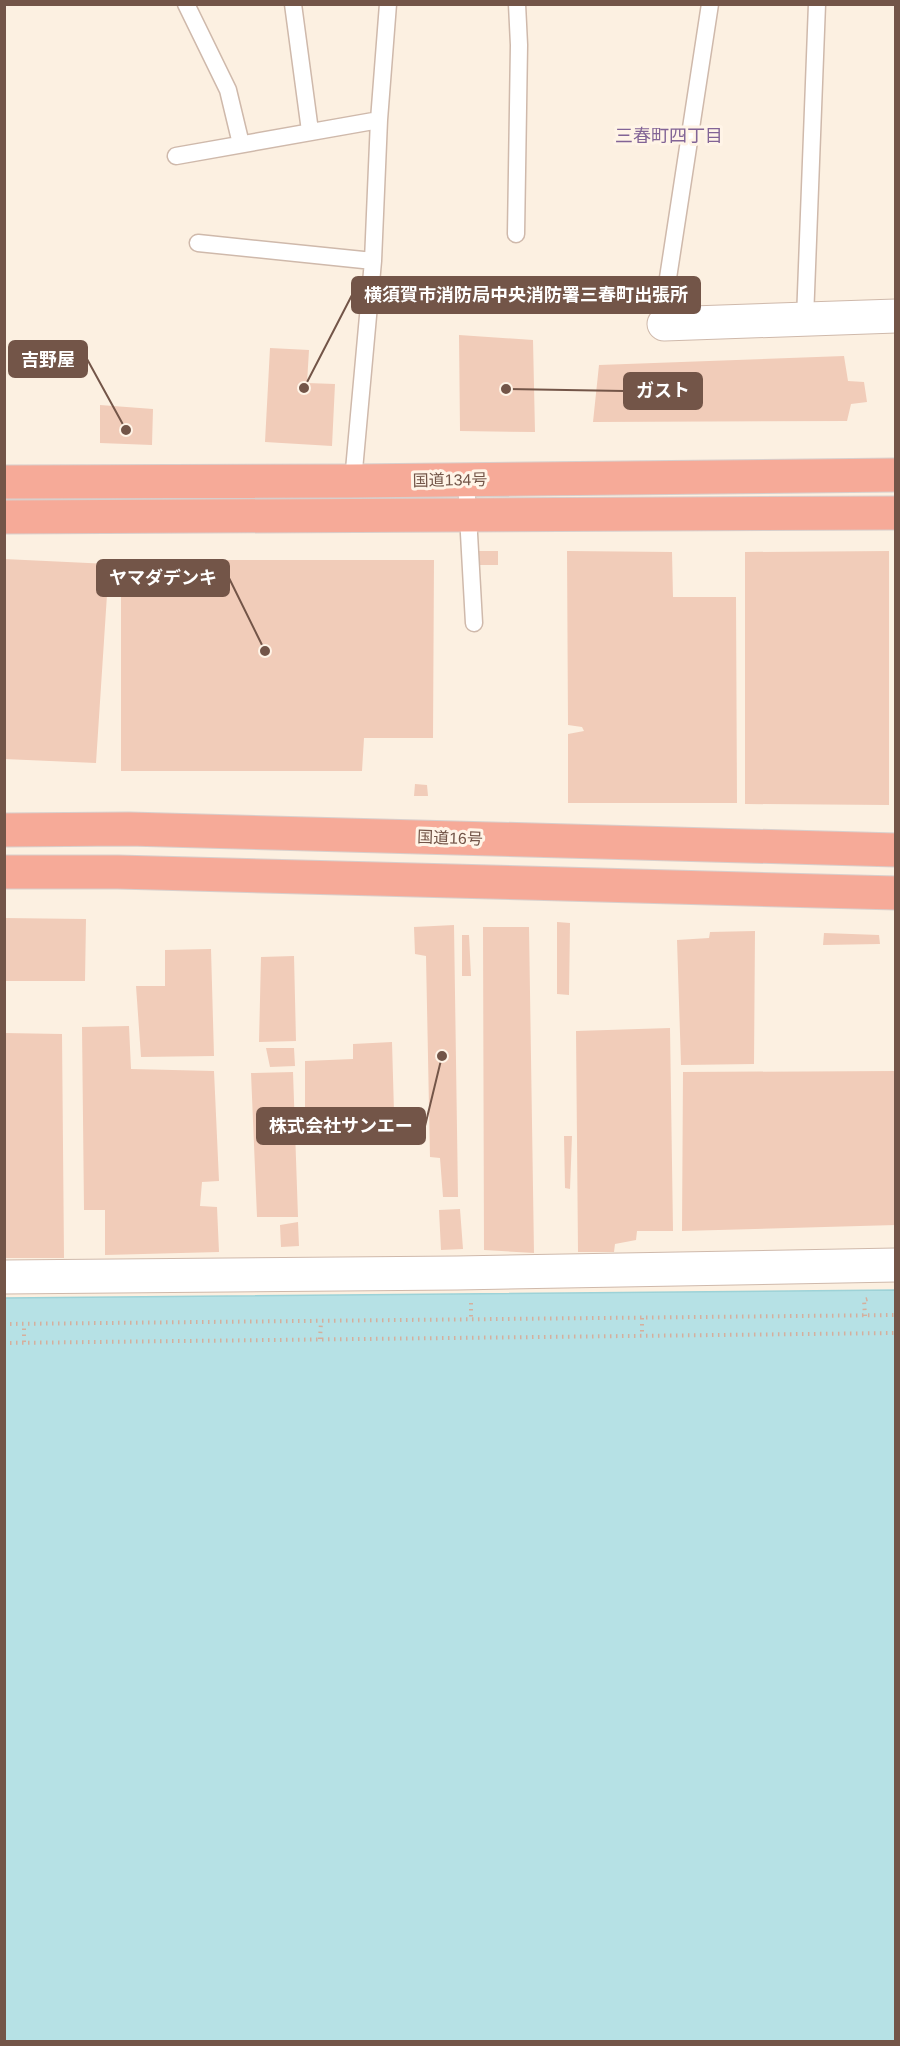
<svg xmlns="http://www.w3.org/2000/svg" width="900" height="2046" viewBox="0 0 900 2046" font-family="Arial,'Noto Sans JP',sans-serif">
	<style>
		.water { fill: #b6e1e5; stroke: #9dd2d7; stroke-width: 1.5 }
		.building { fill: #f1ccb9 }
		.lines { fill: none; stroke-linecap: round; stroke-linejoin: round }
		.lane-casing { stroke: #cfb9ab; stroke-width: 19 }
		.street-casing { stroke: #cfb9ab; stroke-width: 35 }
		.highway-casing { stroke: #d8cfcc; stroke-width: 35 }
		.path { stroke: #d5af9d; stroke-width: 4; stroke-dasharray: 1.5 4.5; stroke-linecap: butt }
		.lane { stroke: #fff; stroke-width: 16 }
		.street { stroke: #fff; stroke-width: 33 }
		.highway { stroke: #f6aa98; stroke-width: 33 }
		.labels { text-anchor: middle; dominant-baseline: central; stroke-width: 6; stroke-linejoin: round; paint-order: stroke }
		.street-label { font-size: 16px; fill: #735548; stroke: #fff4e7 }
		.neighbourhood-label { font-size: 18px; fill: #826496; stroke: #fff4e7 }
		.leader { fill: none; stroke: #735548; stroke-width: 2 }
		.callout-dot { fill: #735548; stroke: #fff4e7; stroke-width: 2 }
		.callout { fill: #735548; stroke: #735548; stroke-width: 2 }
		.callout-label { font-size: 18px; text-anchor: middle; font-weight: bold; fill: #fff }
	</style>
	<rect width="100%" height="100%" fill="#fcf0e1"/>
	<path class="water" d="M895,1290V2041H5V1298Z"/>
	<path class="building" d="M459,335L533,340L535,432L460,431Z
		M270,348L309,350L307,383L335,384L332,446L265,442Z
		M844,356L848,381L864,382L867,402L851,404L847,421L593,422L599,365Z
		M100,405L153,409L152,445L100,443Z
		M477,551H498V565H476Z
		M567,551L672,552L673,597H736L737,803H568V734L584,731L582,727L568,725Z
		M889,551V805L745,804V552Z
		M4,559L109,564L96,763L4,759Z
		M121,560H434L433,738H364L362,771H121Z
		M415,784L427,785L428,796H414Z
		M4,918L86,919L85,981H4Z
		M557,922L570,923L569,995L557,994Z
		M454,925L458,1197H443L440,1158L430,1157L426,956L415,954L414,927Z
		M483,927H529L534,1253L484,1250Z
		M755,931L754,1064L681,1065L677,940L709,938L710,932Z
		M824,933L879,935L880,944L823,945Z
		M462,935H469L471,976H462Z
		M211,949L214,1056L141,1057L136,986H165V950Z
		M294,956L296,1041L259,1042L261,957Z
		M129,1026L131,1069L214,1071L219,1181L202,1182L200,1206L217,1207L219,1252L105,1255V1210H84L82,1027Z
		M670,1028L673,1231H637L636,1240L615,1244L614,1252H578L576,1031Z
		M4,1033L62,1034L64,1258H4Z
		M392,1042L394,1112L305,1115V1061L353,1059V1044Z
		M266,1048H294L295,1066L270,1067Z
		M896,1071V1225L682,1231L683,1072Z
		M293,1072L298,1217H257L251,1073Z
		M564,1136H572L570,1189L565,1188Z
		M460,1209L463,1249L441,1250L439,1210Z
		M298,1222L299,1246L281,1247L280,1225Z"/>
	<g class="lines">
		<defs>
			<path id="lane" d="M186,4L228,90L241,144
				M293,4L310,131
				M176,156L379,120
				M516,234L519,45L517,4
				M198,243L373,261
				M805,319L817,4
				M664,324L668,278L710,4
				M466,480L474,623
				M353,481L373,261L379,120L388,4"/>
			<path id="street" d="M664,324L896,316
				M4,1277L457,1273L896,1265"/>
			<path id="highway" d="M4,482L353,481L896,475
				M4,517L896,513
				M4,830L129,829L896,850
				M4,872H118L896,893"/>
		</defs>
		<use href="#lane" class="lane-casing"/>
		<use href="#street" class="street-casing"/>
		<use href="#highway" class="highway-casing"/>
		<path class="path" d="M471,1303V1320
			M865,1316L864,1300L868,1299
			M642,1318V1336
			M4,1324L896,1315
			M320,1339L321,1322
			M24,1342V1324
			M4,1343L896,1333"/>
		<use href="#lane" class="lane"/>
		<use href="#street" class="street"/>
		<use href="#highway" class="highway"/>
	</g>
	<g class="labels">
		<g class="street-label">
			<text transform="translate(450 480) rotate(-1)">国道134号</text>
			<text transform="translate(450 838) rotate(2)">国道16号</text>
		</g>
		<g class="neighbourhood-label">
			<text x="669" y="136">三春町四丁目</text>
		</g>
	</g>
	<path class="leader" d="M304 388L352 295M126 430L87 359M506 389L624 391M265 651L229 578M442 1056L425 1126"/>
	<g class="callout-dot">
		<circle cx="304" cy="388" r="6"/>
		<circle cx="126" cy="430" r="6"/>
		<circle cx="506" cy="389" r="6"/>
		<circle cx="265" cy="651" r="6"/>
		<circle cx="442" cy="1056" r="6"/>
	</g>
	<g class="callout">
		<rect x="352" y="277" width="348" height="36" rx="6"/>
		<rect x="9" y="341" width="78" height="36" rx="6"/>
		<rect x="624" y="373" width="78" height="36" rx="6"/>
		<rect x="97" y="560" width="132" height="36" rx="6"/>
		<rect x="257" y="1108" width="168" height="36" rx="6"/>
	</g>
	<g class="callout-label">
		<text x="526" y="301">横須賀市消防局中央消防署三春町出張所</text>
		<text x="48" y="366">吉野屋</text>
		<text x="663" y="397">ガスト</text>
		<text x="163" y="584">ヤマダデンキ</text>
		<text x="341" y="1132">株式会社サンエー</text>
	</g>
	<rect width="900" height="2046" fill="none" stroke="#735548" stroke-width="12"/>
</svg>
